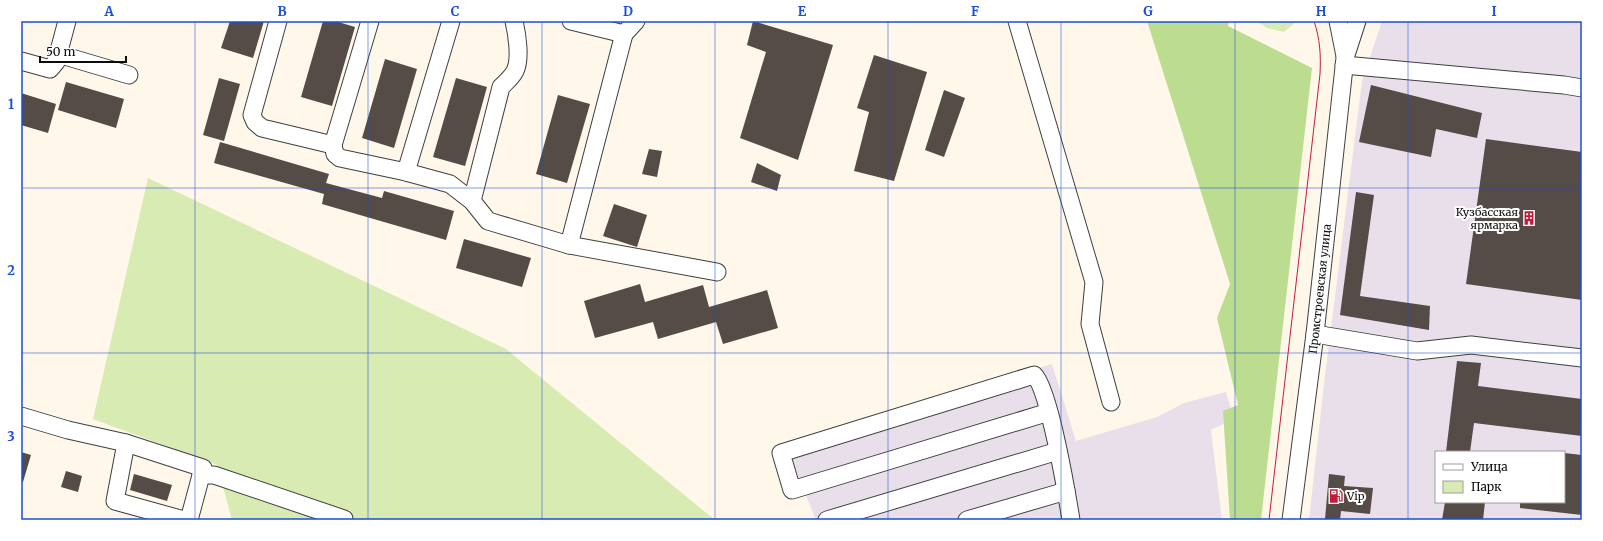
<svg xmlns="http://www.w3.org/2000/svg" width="1603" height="541" viewBox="0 0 1603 541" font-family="Merriweather,serif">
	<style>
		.industrial { fill: #e8dfeb; fill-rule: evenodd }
		.green { fill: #d7ebb2 }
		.forest { fill: #bcdd90 }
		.building { fill: #554b47 }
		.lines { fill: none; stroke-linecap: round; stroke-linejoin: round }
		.minor-casing { stroke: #3f3f3f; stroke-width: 19 }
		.minor { stroke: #fff; stroke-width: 17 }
		.tram { stroke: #c31c39; stroke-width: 1 }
		.grid { fill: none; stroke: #1d4ed8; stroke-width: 1; stroke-opacity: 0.55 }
		.labels { text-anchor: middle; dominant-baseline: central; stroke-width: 4; stroke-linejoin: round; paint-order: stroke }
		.poi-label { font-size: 11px; fill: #0c0c0c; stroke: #fff; text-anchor: end }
		.street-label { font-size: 11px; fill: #0c0c0c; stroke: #fff }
		.neatline { fill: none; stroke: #1d4ed8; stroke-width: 1.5 }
		.grid-label { font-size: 13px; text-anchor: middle; font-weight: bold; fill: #1d4ed8 }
	</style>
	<rect width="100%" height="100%" fill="#fff8ea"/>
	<path class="industrial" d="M1382,21H1582V520H1309L1324,384L1362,81ZM1436,452H1564V502H1436Z
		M1052,364L1076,441L1157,417L1184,403L1226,392L1234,419L1211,430L1222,520H816L785,444Z"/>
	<path class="green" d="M1256,21H1297L1284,32L1267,28Z
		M148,178L506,349L715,520H232L217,465L93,419Z"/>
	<path class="forest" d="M1147,21H1229L1228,26L1312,68L1261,520H1230L1223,411L1238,405L1217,318L1230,284Z"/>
	<path class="building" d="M230,21H264L253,58L221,48Z
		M323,21H335L355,27L332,106L301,97Z
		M753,21L833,45L798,160L740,138L766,52L747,45Z
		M874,55L927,72L894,181L854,171L869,112L857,108Z
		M385,59L417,69L394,148L362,138Z
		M219,78L240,84L224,141L203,135Z
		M456,78L487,87L465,166L433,157Z
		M66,82L124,99L116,128L58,110Z
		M1371,85L1482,113L1477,138L1436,129L1431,157L1359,142Z
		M944,90L965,98L944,157L925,150Z
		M21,93L56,104L48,133L21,125Z
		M558,95L590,104L567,183L536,174Z
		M1486,139L1582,152V300L1466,284Z
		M220,142L329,174L326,183L382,198L384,191L454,211L446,240L322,204L324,194L214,163Z
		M649,149L662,151L657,177L642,174Z
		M757,163L781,175L777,191L751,182Z
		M1356,192L1374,195L1360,296L1430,306L1429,330L1340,315Z
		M614,204L647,215L637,247L603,236Z
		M464,239L531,258L522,287L456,268Z
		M640,284L645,302L703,285L709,307L767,290L778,328L723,344L716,322L658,339L653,322L595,338L584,301Z
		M1457,361L1481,363L1478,386L1582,399V436L1474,423L1470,452H1446Z
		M21,452L31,455L23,482H21Z
		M1564,453L1582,455V515L1520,508V502H1564Z
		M66,471L82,476L78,492L61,487Z
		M134,474L172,485L167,501L130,490Z
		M1329,474L1345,476L1344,486L1373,488L1370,514L1341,511L1340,520L1325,519Z
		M1445,502H1485L1483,520H1442Z"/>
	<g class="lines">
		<defs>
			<g id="minor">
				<path d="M278,21L252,115L255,122L262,128L333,145L335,154L340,158L406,172L450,184L472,201L488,221L569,245"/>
				<path d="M571,21L624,34L636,21"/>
				<path d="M1017,21L1094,282L1090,324L1111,402"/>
				<path d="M1338,21L1345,56"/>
				<path d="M624,34L569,245L717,272"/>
				<path d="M58,54L129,75"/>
				<path d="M21,61L50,69L56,62L67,21"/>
				<path d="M1344,65L1564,85L1582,88"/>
				<path d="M333,145L370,21"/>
				<path d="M406,172L451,21"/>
				<path d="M472,201L501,87C506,82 512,77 515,71C521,59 517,34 514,21"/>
				<path d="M1315,334L1417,351L1471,345L1582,358"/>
				<path d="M1049,412L792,490L781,453L1034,375C1049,388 1067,495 1071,520"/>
				<path d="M21,416L68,430L126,443L203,468L189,520"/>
				<path d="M126,443L115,501L184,520"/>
				<path d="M201,475H214L344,519V520"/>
				<path d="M827,520L1058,451"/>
				<path d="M967,520L1066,491"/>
				<path id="s1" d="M1291,520L1315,334L1345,58L1357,21"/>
			</g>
		</defs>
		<use href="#minor" class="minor-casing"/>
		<use href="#minor" class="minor"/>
		<path class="tram" d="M1269,520L1320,74C1321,55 1320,39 1314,21"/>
	</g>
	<path class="grid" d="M195,21V520M368,21V520M542,21V520M715,21V520M888,21V520M1061,21V520M1235,21V520M1408,21V520M21,188H1582M21,353H1582"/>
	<defs>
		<symbol id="building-bare" viewBox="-9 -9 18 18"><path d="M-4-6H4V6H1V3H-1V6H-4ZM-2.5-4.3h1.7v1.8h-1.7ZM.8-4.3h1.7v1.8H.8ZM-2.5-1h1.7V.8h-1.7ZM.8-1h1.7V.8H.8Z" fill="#c31c39" stroke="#fff" stroke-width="2.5" paint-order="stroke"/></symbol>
		<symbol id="fuel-bare" viewBox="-9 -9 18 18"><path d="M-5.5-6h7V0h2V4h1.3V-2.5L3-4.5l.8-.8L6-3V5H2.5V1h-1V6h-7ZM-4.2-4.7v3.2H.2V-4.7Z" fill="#c31c39" stroke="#fff" stroke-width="2.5" paint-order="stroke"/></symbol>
	</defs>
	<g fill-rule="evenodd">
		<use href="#building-bare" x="1519" y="208" width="20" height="20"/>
		<use href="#fuel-bare" x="1326" y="486" width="20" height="20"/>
	</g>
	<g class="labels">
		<g class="poi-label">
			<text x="1518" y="212">Кузбасская<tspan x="1518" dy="13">ярмарка</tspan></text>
			<text x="1347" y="496" text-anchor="start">Vip</text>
		</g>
		<g class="street-label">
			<text stroke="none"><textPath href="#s1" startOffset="233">Промстроевская улица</textPath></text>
		</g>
	</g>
	<rect width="1603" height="541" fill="none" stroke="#ffffff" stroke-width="44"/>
	<rect x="1435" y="451" width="130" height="52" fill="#ffffff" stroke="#9e9e9e"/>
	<rect x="1443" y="464" width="20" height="6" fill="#ffffff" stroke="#9e9e9e"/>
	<text x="1471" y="471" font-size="12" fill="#0c0c0c">Улица</text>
	<rect x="1443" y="481" width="20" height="12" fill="#d7ebb2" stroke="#9e9e9e"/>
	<text x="1471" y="491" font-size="12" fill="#0c0c0c">Парк</text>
	<path d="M40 56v6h86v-6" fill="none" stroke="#0c0c0c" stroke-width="2"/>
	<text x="46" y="56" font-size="12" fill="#0c0c0c" stroke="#ffffff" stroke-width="3" paint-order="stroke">50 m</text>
	<rect x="22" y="22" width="1559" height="497" class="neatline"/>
	<g class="grid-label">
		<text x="109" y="16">A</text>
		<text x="282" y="16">B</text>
		<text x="455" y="16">C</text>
		<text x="628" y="16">D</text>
		<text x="802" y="16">E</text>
		<text x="975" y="16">F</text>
		<text x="1148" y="16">G</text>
		<text x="1321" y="16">H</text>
		<text x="1494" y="16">I</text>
		<text x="11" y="109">1</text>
		<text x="11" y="275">2</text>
		<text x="11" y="441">3</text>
	</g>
</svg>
